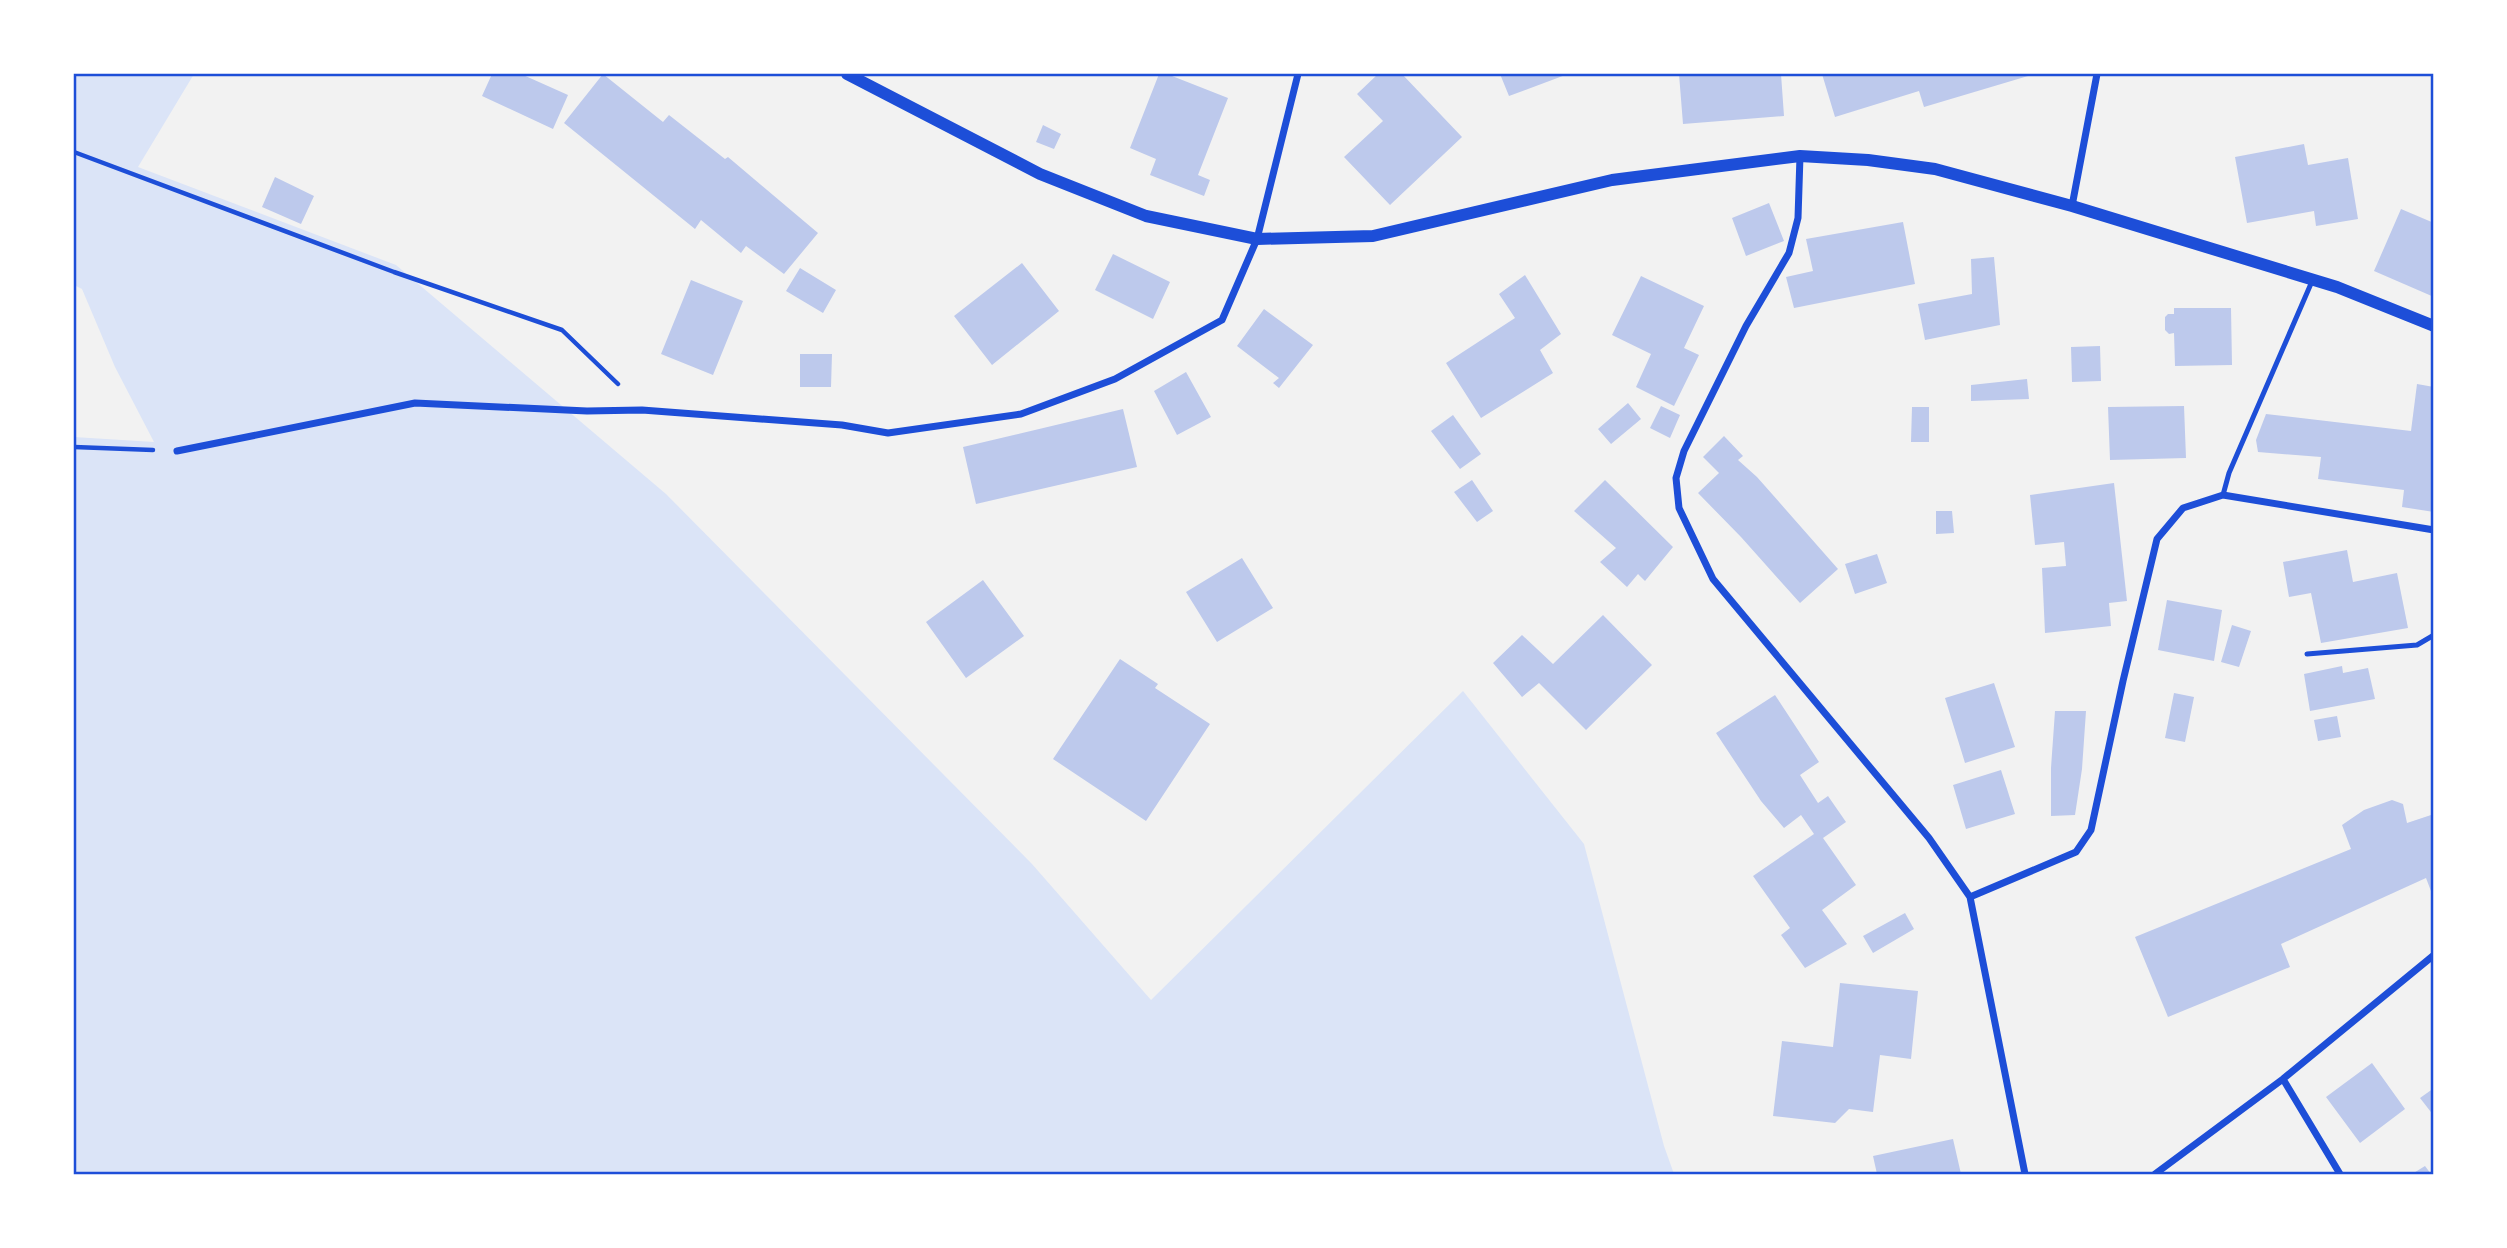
<svg xmlns="http://www.w3.org/2000/svg" width="2507" height="1248" viewBox="0 0 2507 1248" font-family="'Work Sans',sans-serif">
	<style>
		.green { fill: #dbe4f7 }
		.building { fill: #bdc9ec }
		.lines { fill: none; stroke-linecap: round; stroke-linejoin: round }
		.path { stroke: #1d4ed8; stroke-width: 4.5 }
		.service { stroke: #1d4ed8; stroke-width: 5 }
		.minor { stroke: #1d4ed8; stroke-width: 7 }
		.tertiary { stroke: #1d4ed8; stroke-width: 12 }
		.neatline { fill: none; stroke: #1d4ed8; stroke-width: 2.5 }
	</style>
	<rect width="100%" height="100%" fill="#f2f2f2"/>
	<path class="green" d="M74,74H194L138,167L396,265L666,494L1032,864L1151,1000L1463,691L1584,844L1664,1146L1674,1174H74V437L154,442L115,367L82,289L74,285Z"/>
	<path class="building" d="M492,74H521L568,95L553,129L482,96Z
		M603,74L663,122L669,115L725,159L728,157L818,233L784,274L746,246L741,253L701,220L695,229L564,123Z
		M1159,74H1167L1228,98L1198,175L1210,180L1204,196L1150,175L1156,159L1130,148Z
		M1378,74H1402L1462,137L1390,205L1344,157L1383,121L1357,94Z
		M1500,74H1568L1509,96Z
		M1679,74H1781L1784,116L1683,124Z
		M1822,74H2027L2028,76L1924,107L1919,91L1835,117Z
		M1043,125L1061,134L1054,149L1036,142Z
		M2304,144L2308,165L2348,158L2358,219L2316,226L2314,211L2247,223L2235,157Z
		M275,177L314,196L301,224L262,207Z
		M1769,203L1784,241L1746,256L1732,218Z
		M2401,209L2434,223V297L2374,271Z
		M1903,222L1915,284L1794,308L1786,277L1813,271L1806,239Z
		M1113,254L1170,282L1153,319L1095,290Z
		M1994,257L2000,325L1925,340L1918,304L1972,294L1971,259Z
		M1022,263L1059,311L992,365L954,316Z
		M800,268L836,290L823,313L786,291Z
		M1525,275L1561,334L1540,350L1553,373L1481,418L1446,363L1515,318L1499,294Z
		M1641,276L1704,306L1684,348L1699,355L1674,406L1636,387L1651,354L1612,335Z
		M691,280L743,301L713,375L661,354Z
		M2174,308H2231L2232,365L2175,366L2174,333L2169,334L2165,330V317L2168,314H2174Z
		M1264,309L1313,345L1279,388L1273,383L1279,378L1237,346Z
		M2100,346L2101,381L2072,382L2071,347Z
		M800,354H832L831,387H800Z
		M1186,372L1211,417L1177,435L1154,391Z
		M2027,379L2029,399L1971,401V385Z
		M2417,384L2434,387V512L2402,507L2404,490L2318,479L2321,457L2258,452L2256,440L2266,414L2411,431Z
		M1628,403L1641,419L1611,444L1598,429Z
		M1661,406L1680,415L1670,438L1650,428Z
		M2184,406L2186,458L2110,460L2108,407Z
		M1912,407H1929V442H1911Z
		M1123,409L1137,467L976,504L963,447Z
		M1453,415L1481,454L1460,469L1431,431Z
		M1724,436L1743,456L1738,460L1757,477L1838,569L1800,603L1741,537L1698,493L1719,473L1703,457Z
		M1472,480L1493,511L1477,522L1454,492Z
		M1605,480L1673,547L1645,581L1638,574L1627,587L1600,562L1616,548L1574,511Z
		M2114,483L2127,601L2109,603L2111,626L2045,633L2042,568L2066,566L2064,542L2035,545L2030,495Z
		M1936,511H1952L1954,533L1936,534Z
		M2347,550L2353,582L2397,573L2408,628L2321,643L2311,593L2289,597L2283,562Z
		M1877,554L1887,583L1855,594L1845,564Z
		M1242,558L1273,608L1217,642L1186,592Z
		M983,580L1024,636L966,678L926,622Z
		M2167,600L2222,610L2214,661L2158,650Z
		M1603,615L1652,665L1586,730L1539,683L1522,697L1493,663L1522,635L1553,664Z
		M2232,625L2251,631L2239,667L2221,662Z
		M1120,659L1158,684L1155,688L1210,724L1146,821L1053,759Z
		M2342,666L2343,673L2368,668L2375,699L2310,711L2304,674Z
		M1994,683L2015,747L1965,763L1945,698Z
		M2174,693L2194,697L2185,742L2165,738Z
		M1775,695L1819,762L1800,775L1818,803L1828,796L1846,822L1823,838L1856,885L1822,910L1847,944L1805,968L1781,935L1790,928L1753,876L1814,834L1801,815L1784,828L1761,801L1716,733Z
		M2055,711H2086L2082,769L2075,815L2051,816V768Z
		M2337,716L2341,737L2318,741L2314,720Z
		M2001,770L2015,814L1966,829L1953,785Z
		M2392,800L2403,804L2407,823L2434,814V899L2426,878L2281,944L2290,967L2168,1017L2135,937L2351,849L2342,825L2364,810Z
		M1905,913L1914,929L1873,953L1863,936Z
		M1840,983L1918,991L1911,1059L1880,1055L1873,1112L1849,1109L1835,1123L1773,1116L1782,1041L1833,1047Z
		M2372,1063L2405,1109L2360,1143L2326,1097Z
		M2434,1088V1116L2420,1098Z
		M1953,1139L1961,1174H1877L1873,1156Z
		M2425,1166L2431,1174H2412Z"/>
	<g class="lines">
		<path class="path" d="M74,152L394,272L562,330L618,384
			M74,447L153,450"/>
		<path class="service" d="M2223,495L2229,473L2313,279
			M2307,654L2417,645L2434,635"/>
		<path class="minor" d="M1800,156L1798,218L1789,253L1746,326L1684,451L1676,478L1679,508L1713,579L1929,838L1970,897L2025,1174
			M2072,206L2097,74
			M177,451L415,403L587,411L642,410L842,425L888,433L1021,414L1115,379L1222,320L1257,239L1298,74
			M1970,897L2076,852L2091,830L2123,681L2157,539L2183,508L2223,495L2434,530
			M2283,1079L2340,1174
			M2155,1174L2283,1079L2434,955"/>
		<path class="tertiary" d="M847,74L1040,174L1146,216L1257,239L1373,236L1612,180L1800,156L1868,160L1935,169L2072,206L2337,287L2434,326"/>
	</g>
	<rect width="2507" height="1248" fill="none" stroke="#ffffff" stroke-width="150"/>
	<rect x="75" y="75" width="2357" height="1098" class="neatline"/>
</svg>
